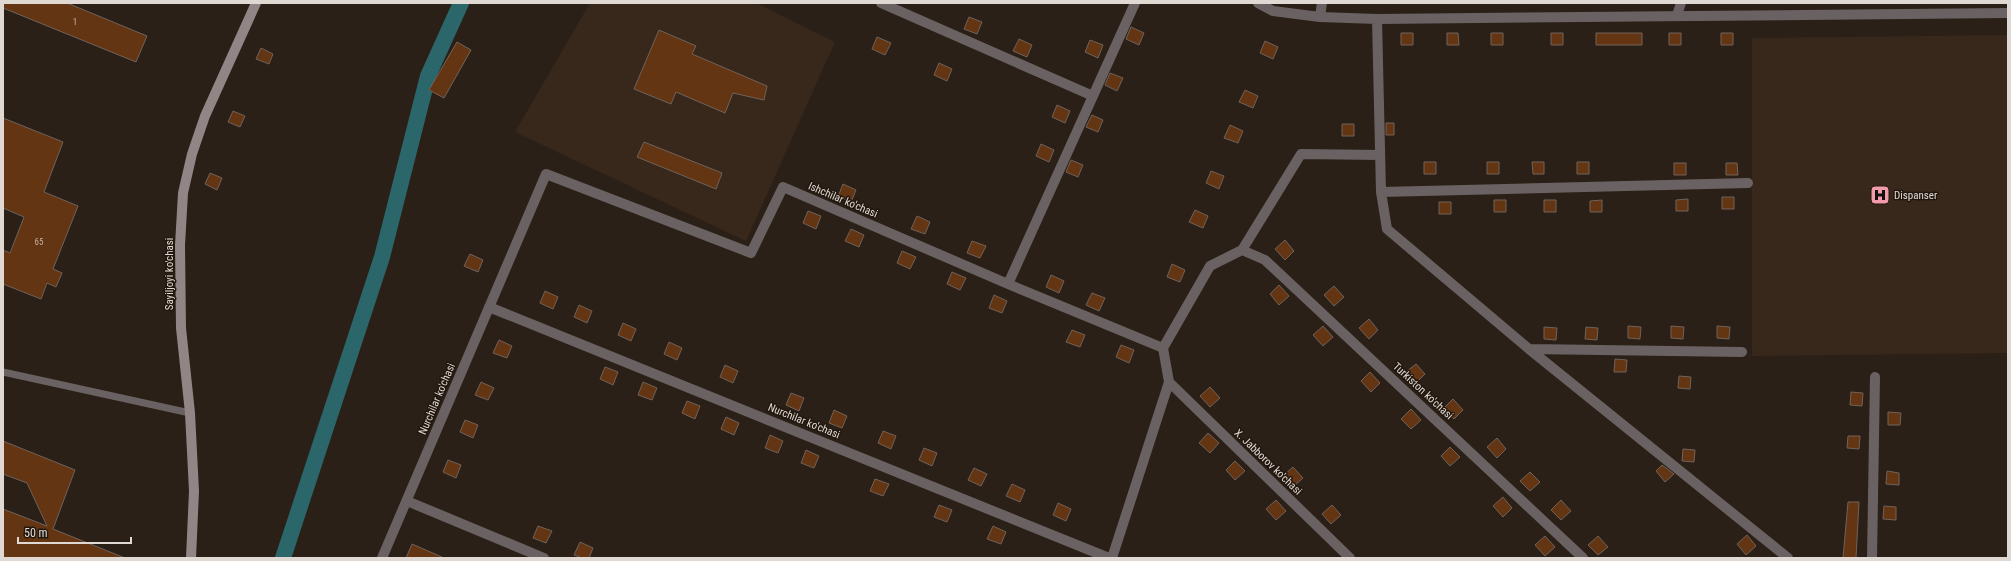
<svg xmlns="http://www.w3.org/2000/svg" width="2011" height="561" viewBox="0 0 2011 561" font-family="'Roboto Condensed',sans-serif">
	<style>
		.built { fill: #38281b }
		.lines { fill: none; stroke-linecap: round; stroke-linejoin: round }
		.canal { stroke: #2b666a; stroke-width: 16 }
		.building { fill: #643513; stroke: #70625a }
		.service { stroke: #6a6262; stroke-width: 7 }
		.minor { stroke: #6a6262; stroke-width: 10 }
		.secondary { stroke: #928586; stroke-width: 10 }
		.labels { text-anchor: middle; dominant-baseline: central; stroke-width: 3; stroke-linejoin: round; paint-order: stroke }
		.number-label { font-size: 9px; fill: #c1afa3 }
		.poi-label { font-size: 11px; fill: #e0d8d3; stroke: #21170e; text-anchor: start }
		.street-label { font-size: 11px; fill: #e0d8d3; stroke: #21170e }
	</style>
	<rect width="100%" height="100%" fill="#2b2017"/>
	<path class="built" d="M590,3H756L835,42L746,241L515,132Z
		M2008,35V353L1752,356V38Z"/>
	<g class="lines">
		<path class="canal" d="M283,558L382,257L428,76L461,3"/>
	</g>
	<path class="building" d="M3,3H67L147,36L136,62L3,8Z
		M969,17L982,22L977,34L964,29Z
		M1131,27L1144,33L1139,45L1126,39Z
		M659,30L696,46L692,54L767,86L764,100L733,93L725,113L676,92L671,104L634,89Z
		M1401,33H1413V45H1401Z
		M1447,33H1458L1459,45H1447Z
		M1491,33H1503V45H1491Z
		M1551,33H1563V45H1551Z
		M1596,33H1642V45H1596Z
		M1669,33H1681V45H1669Z
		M1721,33H1733V45H1721Z
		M877,37L891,43L885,55L872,49Z
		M1019,39L1032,45L1027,57L1013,51Z
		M1090,40L1103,45L1098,58L1085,52Z
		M1265,41L1278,47L1273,59L1260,53Z
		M457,42L471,50L444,98L429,90Z
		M261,48L273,54L269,64L256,59Z
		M939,63L952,69L947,81L934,75Z
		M1110,73L1123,78L1117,91L1105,85Z
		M1245,90L1258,96L1253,108L1239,102Z
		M1057,105L1070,111L1065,123L1052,117Z
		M233,111L245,116L240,127L228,122Z
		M1092,115L1103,120L1098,132L1086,127Z
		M3,118L63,142L44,192L78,206L53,269L62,273L56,287L47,283L41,299L3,284V250L10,253L24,217L3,208Z
		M1386,123H1394V135H1386Z
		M1342,124H1354V136H1342Z
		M1230,125L1243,131L1238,143L1224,138Z
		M644,142L722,173L716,189L637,157Z
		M1041,144L1054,150L1049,162L1036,156Z
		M1071,160L1083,165L1078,177L1066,172Z
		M1424,162H1436V174H1424Z
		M1487,162H1499V174H1487Z
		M1532,162H1544V174H1533Z
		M1577,162H1589V174H1577Z
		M1674,163H1686V175H1674Z
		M1726,163H1737L1738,175H1726Z
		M1211,171L1224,176L1219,189L1206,183Z
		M210,173L222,178L217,190L205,184Z
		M843,184L856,190L851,202L838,197Z
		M1722,197H1734V209H1722Z
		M1688,199V211H1676V200Z
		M1494,200H1506V212H1494Z
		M1544,200H1556V212H1544Z
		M1602,200V212H1590V201Z
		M1439,202H1451V214H1439Z
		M1195,210L1208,216L1203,228L1189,222Z
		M808,211L821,216L816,229L803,223Z
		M917,216L930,222L925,234L911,229Z
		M851,229L864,235L859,247L845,241Z
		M1285,240L1294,251L1285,260L1275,249Z
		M972,241L986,246L980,258L967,253Z
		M902,251L916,257L910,269L897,263Z
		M470,254L483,260L478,272L464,266Z
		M1172,264L1185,270L1180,282L1167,277Z
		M952,272L966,278L960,290L947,284Z
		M1051,275L1064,281L1059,293L1046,287Z
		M1279,285L1289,296L1279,305L1270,294Z
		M1334,286L1344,297L1334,306L1324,295Z
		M545,291L558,297L553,309L540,303Z
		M1092,293L1105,298L1099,311L1086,305Z
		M994,295L1007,301L1002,313L989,308Z
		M579,305L592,311L587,323L574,317Z
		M1369,319L1378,330L1369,339L1359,328Z
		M623,323L636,329L631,341L618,335Z
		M1323,326L1333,337L1323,346L1313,335Z
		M1628,326L1641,327L1640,339L1628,338Z
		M1671,326L1684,327L1683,339L1671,338Z
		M1717,326L1730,327L1729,339L1717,338Z
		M1544,327L1557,328L1556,340L1544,339Z
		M1586,327L1598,328L1597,340L1585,339Z
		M1072,330L1085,335L1080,347L1066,342Z
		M499,340L512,346L507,358L493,353Z
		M669,342L682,348L677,360L664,354Z
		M1121,345L1134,350L1129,363L1116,357Z
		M1615,359L1627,360L1626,372H1614Z
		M1416,364L1425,374L1416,383L1406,372Z
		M725,365L738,371L733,383L720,377Z
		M605,367L618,372L613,385L600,379Z
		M1370,372L1380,383L1371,392L1361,381Z
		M1679,376L1691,377L1690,389L1678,388Z
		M481,382L494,388L488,400L475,395Z
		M643,382L657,388L652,400L638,395Z
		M1210,387L1220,398L1210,407L1200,396Z
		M1851,392L1863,393L1862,406L1850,405Z
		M791,393L804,398L799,411L786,405Z
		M1453,399L1463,410L1454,419L1444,408Z
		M687,401L700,406L695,419L682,413Z
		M1411,409L1421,420L1411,429L1401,419Z
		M834,410L847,416L842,428L829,423Z
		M1888,412L1901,413L1900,425H1888Z
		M726,417L739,423L734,435L721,429Z
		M465,420L478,425L473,438L460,432Z
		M883,431L896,436L891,449L878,443Z
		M1208,433L1219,443L1210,453L1199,443Z
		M770,435L783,441L778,453L765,448Z
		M1848,436H1860L1859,449L1847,448Z
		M1497,438L1506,449L1497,458L1487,447Z
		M3,441L75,470L53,529L125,558H3V509L47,526L27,483L3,474Z
		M1450,447L1460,457L1450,466L1441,456Z
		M924,448L937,453L932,466L919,460Z
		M1683,449L1695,450L1694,462L1682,461Z
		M806,450L819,456L814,468L801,463Z
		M448,460L461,465L456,478L443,472Z
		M1235,461L1245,471L1235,480L1226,470Z
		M1662,465L1674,474L1665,482L1656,471Z
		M1293,467L1303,478L1293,487L1283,476Z
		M974,468L987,474L981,486L968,480Z
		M1887,471L1899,473V485L1886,484Z
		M1530,472L1540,482L1530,491L1520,481Z
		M875,479L889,484L883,496L870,491Z
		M1012,484L1025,490L1020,502L1006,496Z
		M1503,497L1512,508L1503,517L1493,506Z
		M1276,500L1286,511L1276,520L1266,509Z
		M1561,500L1571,511L1561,520L1551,510Z
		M1848,502H1859L1856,558H1843Z
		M1058,503L1071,509L1066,521L1053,515Z
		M939,505L952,510L947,522L934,517Z
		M1332,505L1341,515L1331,524L1322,514Z
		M1884,506L1896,507V520L1883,519Z
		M538,526L552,531L546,543L533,538Z
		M993,526L1006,532L1001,544L987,539Z
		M1747,535L1756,546L1746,555L1737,544Z
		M1545,536L1555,547L1545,556L1535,545Z
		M1598,536L1608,547L1598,555L1588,545Z
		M580,542L593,548L589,558H582L574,555Z
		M412,544L444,558H406Z"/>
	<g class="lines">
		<path class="service" d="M3,372L190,413"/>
		<path class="minor" d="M881,3L1093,96
			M1258,3L1273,11L1320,17L1377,19L2008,13
			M1677,15L1681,3
			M1320,17L1322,3
			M1377,19L1381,192L1387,229L1529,349L1742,352
			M1381,192L1748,183
			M1242,250L1265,260L1583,558
			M1008,284L1135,3
			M489,307L1109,558
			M1529,349L1788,558
			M1169,382L1350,558
			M407,501L544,558
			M382,558L546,174L751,253L783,187L1008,284L1163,348
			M1112,558L1169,382L1163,348L1210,266L1242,250L1301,154L1380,155
			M1872,558L1875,377"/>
		<path class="secondary" d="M191,558L194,491L190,413L181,328L180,245L183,193L192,154L205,116L256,3"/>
	</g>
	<defs>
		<symbol id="hospital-square" viewBox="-11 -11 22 22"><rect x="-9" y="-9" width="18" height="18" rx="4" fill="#f39aab" stroke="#21170e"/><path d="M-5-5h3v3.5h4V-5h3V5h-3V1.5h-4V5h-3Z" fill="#111"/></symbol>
	</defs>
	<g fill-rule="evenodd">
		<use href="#hospital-square" x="1869" y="184" width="22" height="22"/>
	</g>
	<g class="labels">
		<g class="number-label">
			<text x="75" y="22">1</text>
			<text x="39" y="242">65</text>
		</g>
		<g class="poi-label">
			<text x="1894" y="195">Dispanser</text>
		</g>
		<g class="street-label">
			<text transform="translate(843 200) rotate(23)">Ishchilar ko'chasi</text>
			<text transform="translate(169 274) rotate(-90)">Sayiljoyi ko'chasi</text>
			<text transform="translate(1423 391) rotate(43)">Turkiston ko'chasi</text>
			<text transform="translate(437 399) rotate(-67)">Nurchilar ko'chasi</text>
			<text transform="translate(804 421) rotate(22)">Nurchilar ko'chasi</text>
			<text transform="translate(1268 462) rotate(44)">X. Jabborov ko'chasi</text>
		</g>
	</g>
	<rect width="2011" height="561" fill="none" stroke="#e0d8d3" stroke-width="8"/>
	<path d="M18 537v6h113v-6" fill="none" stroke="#e0d8d3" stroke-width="2"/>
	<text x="24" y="537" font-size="12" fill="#e0d8d3" stroke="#21170e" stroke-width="3" paint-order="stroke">50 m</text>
</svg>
